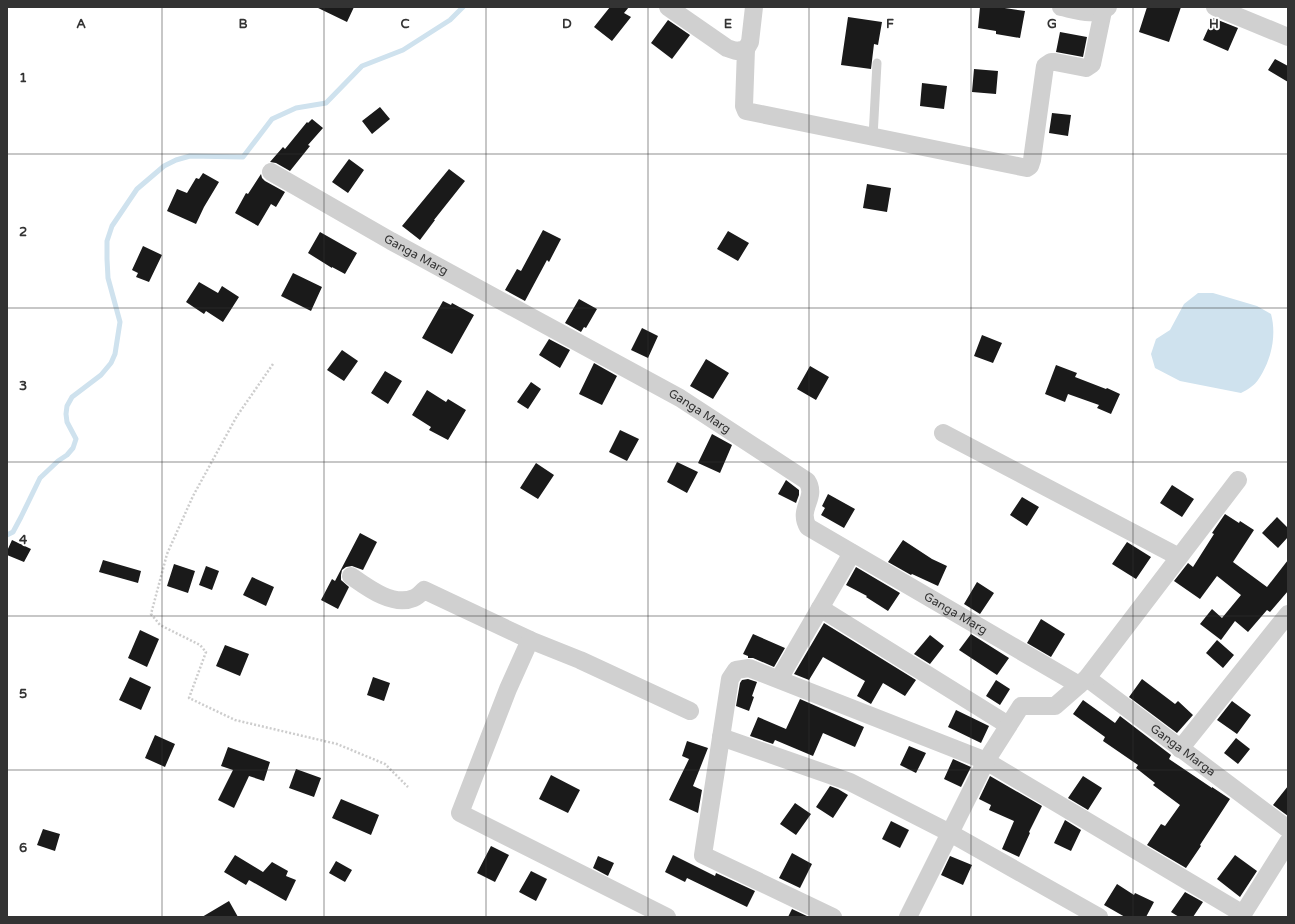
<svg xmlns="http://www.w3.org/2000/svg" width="1295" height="924" viewBox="0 0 1295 924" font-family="'Varela Round',sans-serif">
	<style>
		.water { fill: #cfe2ee }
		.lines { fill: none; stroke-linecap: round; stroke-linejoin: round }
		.stream { stroke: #cfe2ee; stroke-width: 5 }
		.building { fill: #1a1a1a }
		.path { stroke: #cdcdcd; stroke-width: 2.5; stroke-dasharray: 2 2; stroke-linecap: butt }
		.lane { stroke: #d0d0d0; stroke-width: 9 }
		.street { stroke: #d0d0d0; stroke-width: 18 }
		.grid { fill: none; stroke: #333; stroke-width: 1; stroke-opacity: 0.55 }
		.labels { text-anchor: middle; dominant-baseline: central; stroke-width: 4; stroke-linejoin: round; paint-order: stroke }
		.street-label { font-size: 12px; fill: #333; stroke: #fff }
		.grid-label { font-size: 13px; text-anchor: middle; font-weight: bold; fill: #333; stroke: #fff; stroke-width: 4; stroke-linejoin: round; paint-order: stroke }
	</style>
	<rect width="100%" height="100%" fill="#fff"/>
	<path class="water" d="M1198,293H1213L1257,306L1271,314C1277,336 1271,361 1258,380C1255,385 1247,390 1241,393L1180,381L1155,368L1151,354L1156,339L1170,330L1184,304Z"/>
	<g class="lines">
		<path class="stream" d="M7,535L13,532L21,517L40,478L58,461L67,455L73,448L76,439L67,422L66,414L67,406L72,397L101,375L111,363L115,354L120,322L108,278L107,259V241L112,226L137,189L164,166L176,160L190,156L243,157L272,119L296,108L326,103L362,66L403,50L450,20L463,7"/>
	</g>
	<path class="building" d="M316,7H354L347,22Z
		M610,7H629L624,13L631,17L612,41L594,27Z
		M980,7H998L1025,11L1020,38L996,34V31L978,28Z
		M1147,7H1181L1169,42L1139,32Z
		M848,17L882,22L878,45L874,44L871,69L841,65Z
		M1213,18L1238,28L1228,51L1203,40Z
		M668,20L690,35L672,59L651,43Z
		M1060,32L1087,37L1083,57L1056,52Z
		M1275,59L1288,66V82L1268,70Z
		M974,69L998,71L996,94L972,92Z
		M922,83L947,86L944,109L920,106Z
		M380,107L390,119L372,134L362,121Z
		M1052,113L1071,115L1068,136L1049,133Z
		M312,119L323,128L308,145L310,146L290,171L276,163L270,162L283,147L285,149L307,122L308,123Z
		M349,159L364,170L348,193L332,182Z
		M449,169L465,181L434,220H435L420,240L402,226Z
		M203,173L219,182L204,207L196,224L167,211L177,189L187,193L196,178L199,179Z
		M261,174L262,178L265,181L285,192L276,207L271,204L258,226L235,213L246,193L248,194Z
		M867,184L891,188L887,212L863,208Z
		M543,230L561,239L549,262L547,260L525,301L505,290L517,269L521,271Z
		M728,231L749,243L738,261L717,249Z
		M320,232L357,253L345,274L332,267V268L308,253Z
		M143,246L162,255L149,282L136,277L138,273L132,270Z
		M293,273L322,287L311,311L281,296Z
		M199,282L218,293L222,286L239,297L223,322L206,311L204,314L186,302Z
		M579,299L597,309L586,328L584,327L581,332L565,323Z
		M443,301L451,305L452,303L474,315L452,354L422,338Z
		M642,328L658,336L648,358L631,350Z
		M982,335L1002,343L993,363L974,356Z
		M549,339L570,350L560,368L539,355Z
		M342,350L358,361L344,381L327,370Z
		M706,359L729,373L713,399L690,386Z
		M594,363L617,376L602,405L579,394Z
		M1056,365L1077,373L1075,377L1106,389L1107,388L1120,394L1111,414L1097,408L1099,405L1068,394L1065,402L1045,394Z
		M810,366L829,377L816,400L797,389Z
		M385,371L402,381L388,404L371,393Z
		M531,382L541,389L528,409L517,402Z
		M427,390L446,402L448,399L466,410L448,440L429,430L431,427L412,415Z
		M620,430L639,439L627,461L609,452Z
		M712,434L732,445L720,473L698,463Z
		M677,462L698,472L687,493L667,482Z
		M536,463L554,475L538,499L520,488Z
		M786,480L799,490V495L796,503L778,494Z
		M1172,485L1194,499L1182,517L1160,503Z
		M828,494L855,509L844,528L821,515L825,508L822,506Z
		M1022,497L1039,507L1027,526L1010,515Z
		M1225,514L1239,523L1240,521L1254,530L1233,562L1267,587L1288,560V591L1270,612L1267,610L1248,632L1235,621L1221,640L1200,624L1212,609L1222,618L1241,595L1217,576L1200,599L1174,581L1188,563L1193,567L1214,534L1212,533Z
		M1277,517L1288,528V537L1278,548L1262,533Z
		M360,533L377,542L363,570L352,566L346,567L342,570L341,575V580L349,587L338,609L321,600L332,579L335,581Z
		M12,540L31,549L24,562L7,555V551Z
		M903,540L932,559L947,566L938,586L912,574L911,575L888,562Z
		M1127,542L1151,557L1136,579L1112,564Z
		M103,560L141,571L138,583L99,572Z
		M174,564L195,571L188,593L167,586Z
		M206,566L219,571L212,590L199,585Z
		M856,567L900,593L888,611L866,597L867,596L846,585Z
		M252,577L274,587L266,606L243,595Z
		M977,582L994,593L980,614L964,604Z
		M1041,619L1065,634L1051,657L1027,643Z
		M824,623L916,680L905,696L883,683L871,704L857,696L865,681L823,657L809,680L794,674Z
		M140,630L159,639L147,667L128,658Z
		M753,634L785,648L774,667L753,658H748V656L743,654Z
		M971,634L1009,658L997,675L959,650Z
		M930,635L944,646L930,664L914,654Z
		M1217,640L1234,655L1223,668L1206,653Z
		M225,645L249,654L240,676L216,666Z
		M130,677L151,687L141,710L119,700Z
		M373,677L390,683L384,701L367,695Z
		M748,679L757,682L752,696L754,697L749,711L736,706L740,683L742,680Z
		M1142,679L1175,704L1178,701L1193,715L1177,733L1129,697Z
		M996,680L1010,689L1000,705L986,696Z
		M800,699L864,727L855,747L823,733L813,756L775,740L773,744L750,736L758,717L786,729Z
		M1083,700L1115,723L1120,716L1171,755L1169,759L1212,788V787L1230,799L1200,845L1201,846L1186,868L1147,845L1161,824L1165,826L1180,805L1153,785L1155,783L1136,768L1138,765L1103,741L1105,737L1073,714Z
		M1232,701L1251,715L1237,734L1217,720Z
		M956,710L989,726L981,743L948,727Z
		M155,735L175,744L165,767L145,758Z
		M1236,738L1250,749L1238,764L1224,753Z
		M687,741L708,748L693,786L702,790L698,813L669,800L689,759L682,756Z
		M909,746L926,753L916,773L900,765Z
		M228,747L270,762L264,781L249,776L234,808L218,800L233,770L221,766Z
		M953,759L971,767L961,787L944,779Z
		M296,769L321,778L314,797L289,788Z
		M551,775L580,790L568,813L539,799Z
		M990,776L1042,806L1029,832L1030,833L1019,857L1002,849L1014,821L989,810L991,805L979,799Z
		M1083,776L1102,788L1088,810L1068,798Z
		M830,786L838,789L848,795L833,818L816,807Z
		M1288,786V816L1273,805Z
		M341,799L379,815L371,835L332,818Z
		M795,803L811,814L796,835L780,824Z
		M1065,820L1081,830L1071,851L1054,843Z
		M891,821L909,830L900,848L882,839Z
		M43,829L60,834L55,851L37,845Z
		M491,846L509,855L495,882L477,873Z
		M792,853L812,864L800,888L779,878Z
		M235,855L263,872L272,862L288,871L286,876L296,880L286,901L249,880L246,885L224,872Z
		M673,855L715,876L716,873L755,891L747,907L687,878L685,882L665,872Z
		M1235,855L1257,871L1240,897L1217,879Z
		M598,856L614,863L608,876L593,868Z
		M950,856L972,865L963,885L941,875Z
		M336,861L352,870L345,882L329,873Z
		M531,871L547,879L536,901L519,892Z
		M1117,884L1134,895L1135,893L1154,902L1146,917H1125L1104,905Z
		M1185,892L1203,902L1193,917H1179L1171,912Z
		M229,901L238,917H202Z
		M792,909L809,917H788Z"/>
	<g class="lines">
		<path class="path" d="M273,364L237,416L193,496L167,554L151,614L160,625L200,645L206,652L189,698L235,720L337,744L385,764L408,787"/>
		<path class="lane" d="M873,137L877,63"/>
		<g class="street">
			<path d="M668,7L727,48L736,51L746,49L750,42L754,7"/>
			<path d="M1061,7C1076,10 1096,17 1108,7"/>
			<path d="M1215,7L1288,37"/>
			<path d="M746,49L744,106L746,111L1027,168L1030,166L1032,160L1045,66L1051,62H1055L1086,68L1092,64L1103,11"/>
			<path id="s1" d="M271,172L391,241L680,398L807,481C818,498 797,508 808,527L1079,685"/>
			<path d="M943,433L1179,557"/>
			<path d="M351,576C368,588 393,607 414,598C417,597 421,593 424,590L530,640"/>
			<path d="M820,608L1008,725"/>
			<path id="s2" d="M1087,678L1288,829"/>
			<path d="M779,679L852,553"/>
			<path d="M721,737L850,782L950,833L1099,917"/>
			<path d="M1180,749L1288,614"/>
			<path d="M667,917L460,813L508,689L530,640L580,660L690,711"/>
			<path d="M833,917L703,855L730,679L736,670L749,668L986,761L1243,914"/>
			<path d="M908,917L986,761L1021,706H1055L1087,678L1238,480"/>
			<path d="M1241,917L1288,842"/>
		</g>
	</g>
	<path class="grid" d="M162,7V917M324,7V917M486,7V917M648,7V917M809,7V917M971,7V917M1133,7V917M7,154H1288M7,308H1288M7,462H1288M7,616H1288M7,770H1288"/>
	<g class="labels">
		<g class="street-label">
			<text stroke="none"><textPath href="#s1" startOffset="167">Ganga Marg</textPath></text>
			<text stroke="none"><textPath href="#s1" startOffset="491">Ganga Marg</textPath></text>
			<text stroke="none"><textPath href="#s1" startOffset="838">Ganga Marg</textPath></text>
			<text stroke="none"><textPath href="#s2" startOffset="120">Ganga Marga</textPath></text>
		</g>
	</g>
	<g class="grid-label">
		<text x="81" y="28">A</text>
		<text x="243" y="28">B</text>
		<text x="405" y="28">C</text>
		<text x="567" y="28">D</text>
		<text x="728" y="28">E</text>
		<text x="890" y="28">F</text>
		<text x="1052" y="28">G</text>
		<text x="1214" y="28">H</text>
		<text x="23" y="82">1</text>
		<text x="23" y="236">2</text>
		<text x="23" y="390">3</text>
		<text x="23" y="544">4</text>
		<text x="23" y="698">5</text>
		<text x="23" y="852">6</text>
	</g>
	<rect width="1295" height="924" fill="none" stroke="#333333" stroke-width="16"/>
</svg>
